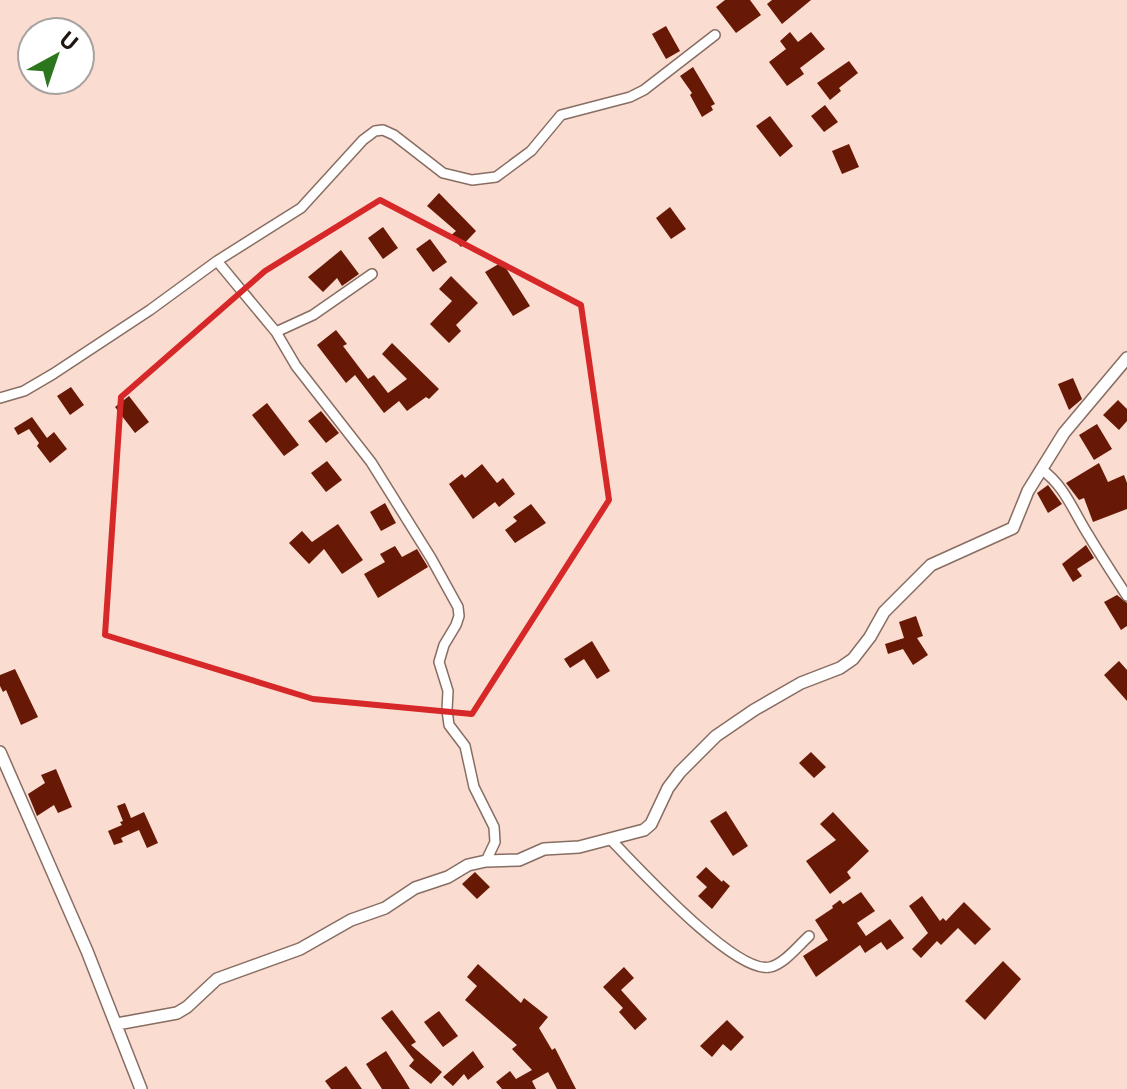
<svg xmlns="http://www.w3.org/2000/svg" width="1127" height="1089" viewBox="0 0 1127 1089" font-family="'Public Sans',sans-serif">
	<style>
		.building { fill: #681906 }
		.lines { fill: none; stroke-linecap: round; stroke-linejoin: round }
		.minor-casing { stroke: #876d62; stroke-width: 12 }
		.tertiary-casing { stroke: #876d62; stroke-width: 14 }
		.minor { stroke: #fff; stroke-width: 9 }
		.tertiary { stroke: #fff; stroke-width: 11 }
		.marked { fill: none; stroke: #d62828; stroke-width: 6; stroke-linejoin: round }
	</style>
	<rect width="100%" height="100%" fill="#fbdcd0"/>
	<path class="building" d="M725,0H750L761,15L736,33L716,7Z
		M772,0H811L782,24L767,4Z
		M666,26L680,51L666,59L652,34Z
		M790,32L798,42L811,32L825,49L800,68L804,74L787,86L769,62L786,49L780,41Z
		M849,61L858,73L839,88L841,91L830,100L817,83Z
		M693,67L715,104L711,106L713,110L702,117L690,95L692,93L680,76Z
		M825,105L838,122L824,132L811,116Z
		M770,116L793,146L780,157L756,126Z
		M849,144L859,167L842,174L832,151Z
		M439,193L476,231L461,247L450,236L456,231L427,206Z
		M670,207L686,229L671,239L656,218Z
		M383,227L398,248L383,259L368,238Z
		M430,239L447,262L433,272L416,249Z
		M341,250L359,274L342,286L337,278L323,292L308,277Z
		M502,262L530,306L513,316L485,272Z
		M451,276L478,303L456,325L461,331L449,343L430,324L452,301L439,289Z
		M336,330L347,344L343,346L368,379L374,375L388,393L407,379L382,354L392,343L439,389L429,399L426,397L407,411L399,401L384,413L355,375L346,383L317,345Z
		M1073,378L1082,399L1069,410L1058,384Z
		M71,387L84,405L70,415L57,396Z
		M129,396L149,422L135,433L115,407Z
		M1118,400L1127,409V421L1119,430L1103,415Z
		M267,403L299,445L284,456L252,415Z
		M321,411L339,433L326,443L308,421Z
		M32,417L47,438L54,432L67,449L50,463L37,446L39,443L29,429L18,435L14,428Z
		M1097,424L1112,449L1094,460L1079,435Z
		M327,461L342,480L326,492L311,473Z
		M1099,463L1108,482L1124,475L1127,483V509L1093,522L1084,498L1079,500L1066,483Z
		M482,464L497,483L503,478L515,494L499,507L495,502L473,519L449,484L462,474L465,478Z
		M1048,485L1062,504L1048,513L1037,493Z
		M385,503L396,523L381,531L370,512Z
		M531,504L546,523L515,543L505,530L517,521L513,517Z
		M338,524L363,560L342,574L324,549L309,564L289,543L302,531L312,542Z
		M1086,545L1094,558L1077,569L1082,576L1073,582L1062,564Z
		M395,546L402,557L417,549L428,567L378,598L364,574L385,562L380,554Z
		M1117,595L1127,603V626L1121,630L1104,602Z
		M916,616L923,636L917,638L928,655L913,665L903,649L888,654L885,644L904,638L899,622Z
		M592,641L610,671L597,679L584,659L570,668L564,659Z
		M1119,661L1127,670V701L1104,675Z
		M15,669L38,717L21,725L6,690L3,692L0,686V675Z
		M811,752L826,767L814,778L799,763Z
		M56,769L72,807L58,813L54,805L37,816L28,794L45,783L41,775Z
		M125,803L131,818L144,812L158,843L147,848L139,830L121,838L123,842L114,845L108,831L122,825L120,822L123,821L117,806Z
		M726,811L748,846L733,856L710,821Z
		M833,812L869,851L847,872L851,878L830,894L806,861L836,840L820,824Z
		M706,867L722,882L723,880L730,886L712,909L698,896L707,887L696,877Z
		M475,872L490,887L477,899L462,884Z
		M861,892L875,911L857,923L866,936L890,919L904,938L887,950L881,942L865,953L860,945L816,977L803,956L828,940L815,920L833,908L832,906L840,900L843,904Z
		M922,896L940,921L943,918L946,921L964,902L991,929L975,945L958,928L941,945L937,941L921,958L912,949L928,933L909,906Z
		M1003,961L1021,979L985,1020L965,1001Z
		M478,964L521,1003L524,998L548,1017L539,1028L552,1050L555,1048L576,1089H557L548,1072L532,1081L536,1089H502L496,1082L510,1071L516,1079L532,1070L512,1049L517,1045L465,1000L477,986L467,977Z
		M624,967L634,978L621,990L647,1019L635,1030L619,1012L623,1008L603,987Z
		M392,1010L416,1042L411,1045L442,1072L431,1084L409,1066L414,1060L381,1018Z
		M439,1011L458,1036L443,1047L424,1022Z
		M727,1020L744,1037L731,1051L723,1044L712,1057L700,1046Z
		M386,1051L404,1079L410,1089H382L366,1064Z
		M473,1051L484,1067L468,1080L464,1074L453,1086L443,1077Z
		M346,1066L362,1089H331L325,1081Z"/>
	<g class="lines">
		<defs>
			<path id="minor" d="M217,261L276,332L313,315L372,274
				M276,332L296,366L371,462L431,558L458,607L459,616L456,625L444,645L439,662L448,691L447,710L449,725L465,746L474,787L494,827L495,842L486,861
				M0,398L24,391L53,374L150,310L217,261L301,208L363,140L375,131L383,130L394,135L443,173L472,180L496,177L531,151L561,115L630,97L644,90L715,35
				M1041,469C1065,486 1073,511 1089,536C1101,556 1114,576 1127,596
				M611,840C636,865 735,975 770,967C784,964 798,946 809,936"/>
			<path id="tertiary" d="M0,752L87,951L141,1089
				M117,1024L177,1013L187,1007L217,979L300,949L351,920L385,908L415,888L448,877L468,865L486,861L519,860L544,849L579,847L644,830L651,824L668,788L680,772L716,736L754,710L801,683L840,668L853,659L870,637L884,612L931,565L1013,528L1028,491L1064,433L1127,358"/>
		</defs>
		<use href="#minor" class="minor-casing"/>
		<use href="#tertiary" class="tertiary-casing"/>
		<use href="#minor" class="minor"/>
		<use href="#tertiary" class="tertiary"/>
	</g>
	<path class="marked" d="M380,200L581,305L609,500L472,714L313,699L105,635L121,397L265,271Z"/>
	<g transform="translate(56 56) rotate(40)"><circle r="38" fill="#ffffff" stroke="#a6a2a0" stroke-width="2"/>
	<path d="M0-6L14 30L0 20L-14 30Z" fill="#2c771d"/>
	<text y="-12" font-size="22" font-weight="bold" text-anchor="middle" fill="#211712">U</text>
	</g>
</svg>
